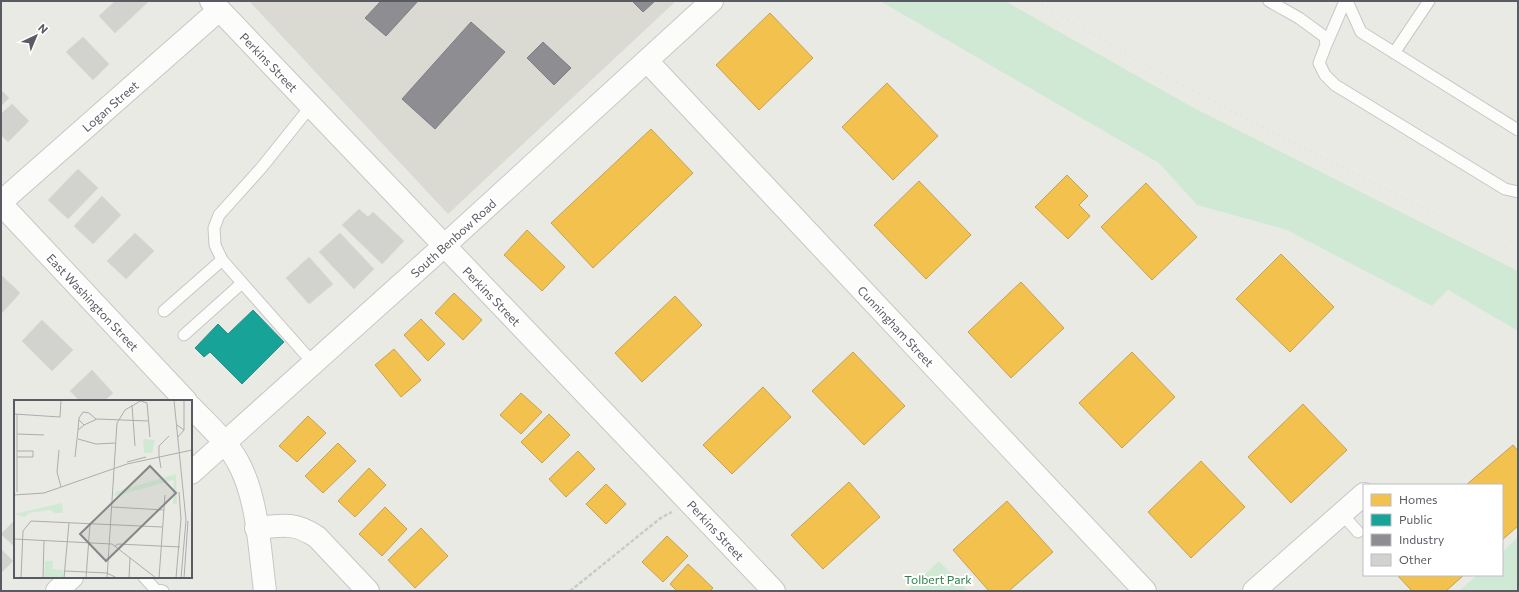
<svg xmlns="http://www.w3.org/2000/svg" width="1519" height="592" viewBox="0 0 1519 592" font-family="Commissioner,sans-serif">
	<style>
		.industrial { fill: #dadad3 }
		.green { fill: #d0e9d4 }
		.homes { fill: #f2c14e; stroke: #c4a254 }
		.public { fill: #17a398; stroke: #2b8d88 }
		.industry { fill: #8d8d92; stroke: #7d7e84 }
		.building { fill: #d2d2ce; stroke: #dadad3 }
		.lines { fill: none; stroke-linecap: round; stroke-linejoin: round }
		.lane-casing { stroke: #c6c6c6; stroke-width: 13 }
		.street-casing { stroke: #c6c6c6; stroke-width: 24 }
		.secondary-casing { stroke: #c7c7c7; stroke-width: 24 }
		.path { stroke: #c6ccca; stroke-width: 2.5; stroke-dasharray: 4 2; stroke-linecap: butt }
		.lane { stroke: #fcfcfb; stroke-width: 11 }
		.street { stroke: #fcfcfb; stroke-width: 22 }
		.secondary { stroke: #fcfcfb; stroke-width: 22 }
		.rail { stroke: #e3e3e3; stroke-width: 3; stroke-dasharray: 1 5; stroke-linecap: butt }
		.labels { text-anchor: middle; dominant-baseline: central; stroke-width: 4; stroke-linejoin: round; paint-order: stroke }
		.street-label { font-size: 12px; fill: #595b63; stroke: #fff }
		.park-label { font-size: 12px; fill: #2a8247; stroke: #fff }
		.inset-road { fill: none; stroke: #acadac; stroke-width: 1 }
		.view { fill: #848689; fill-opacity: 0.15; stroke: #848689; stroke-width: 2 }
		.inset-edge { fill: none; stroke: #595b63; stroke-width: 2 }
	</style>
	<rect width="100%" height="100%" fill="#eaeae4"/>
	<path class="industrial" d="M249,1H676L448,214Z"/>
	<path class="green" d="M880,1H1005L1192,107L1518,271V331L1448,290L1432,306L1287,230L1197,205L1159,163Z
		M1518,537L1517,591H1459L1477,575H1502V552Z
		M939,561L968,591H907Z"/>
	<path class="homes" d="M770,13L813,58L759,110L716,65Z
		M887,83L938,136L893,180L842,127Z
		M651,129L693,173L593,268L551,223Z
		M1067,175L1088,196L1079,205L1090,216L1068,239L1035,207Z
		M919,181L971,235L926,279L874,225Z
		M1146,183L1197,237L1152,280L1101,227Z
		M527,230L565,267L542,291L504,255Z
		M1281,254L1334,307L1290,352L1236,299Z
		M1021,282L1064,328L1011,378L968,332Z
		M454,293L482,320L463,340L435,313Z
		M675,296L702,325L642,382L615,353Z
		M421,319L445,344L428,361L404,335Z
		M394,349L421,380L401,397L375,365Z
		M853,352L905,406L864,445L812,391Z
		M1132,352L1175,397L1122,448L1079,403Z
		M763,387L791,417L732,474L703,445Z
		M521,393L542,412L521,434L500,415Z
		M1303,404L1347,450L1291,503L1248,457Z
		M549,414L570,435L542,463L521,442Z
		M308,416L326,433L297,462L279,446Z
		M338,443L356,461L323,493L305,476Z
		M1513,445L1518,451V526L1502,540V485H1466Z
		M578,451L595,469L566,497L549,479Z
		M1201,461L1245,507L1191,558L1148,512Z
		M369,468L386,485L355,517L338,501Z
		M849,482L880,517L823,569L791,535Z
		M606,484L626,504L606,524L586,504Z
		M1007,501L1053,552L1009,591H989L953,550Z
		M385,507L407,529L382,556L359,534Z
		M421,528L448,556L415,588L388,560Z
		M667,536L688,556L663,582L642,562Z
		M688,564L713,588L710,591H677L670,584Z
		M1397,575H1464L1446,591H1412Z"/>
	<path class="public" d="M253,310L284,342L242,384L210,352L204,357L195,348L218,324L228,334Z"/>
	<path class="industry" d="M381,1H418L386,36L365,18Z
		M632,1H655L643,12Z
		M471,22L505,52L435,129L402,99Z
		M543,42L571,68L554,85L527,58Z"/>
	<path class="building" d="M115,1H149L115,33L99,16Z
		M83,37L109,64L93,80L66,52Z
		M1,90L9,98L1,106Z
		M12,104L29,121L8,142L1,135V114Z
		M78,169L98,188L68,219L48,200Z
		M102,196L121,215L93,244L74,226Z
		M359,209L368,217L373,212L404,241L382,264L342,225Z
		M135,233L154,251L126,279L107,261Z
		M340,233L374,269L354,289L319,252Z
		M309,257L333,284L309,304L286,278Z
		M1,275L20,293L1,314Z
		M42,320L73,350L52,371L22,341Z
		M92,370L113,393L104,401H80L70,391Z
		M15,520V547L1,534Z
		M1,549L13,561L1,573Z"/>
	<g class="lines">
		<defs>
			<path id="lane" d="M1269,1L1299,18L1325,37L1326,45L1319,63L1325,75L1335,85L1505,189L1518,192
				M1347,1L1361,32L1518,130
				M1326,45L1345,1
				M1394,53L1429,1
				M311,106L262,167L219,215L214,228L215,245L222,260L313,363
				M164,311L222,260
				M184,335L242,283
				M1342,514L1358,532
				M144,577L155,589L163,591"/>
			<path id="street" d="M211,1L774,591
				M647,61L1145,591
				M1,202L219,10
				M256,528C282,525 295,522 317,537L368,591
				M1254,591L1364,494"/>
			<path id="secondary" d="M1,204L186,401
				M191,407C209,426 230,444 241,468C258,503 260,553 265,591
				M191,473L444,246L712,1
				M57,591L72,577"/>
		</defs>
		<use href="#lane" class="lane-casing"/>
		<use href="#street" class="street-casing"/>
		<use href="#secondary" class="secondary-casing"/>
		<path class="path" d="M570,591L662,517L672,512"/>
		<use href="#lane" class="lane"/>
		<use href="#street" class="street"/>
		<use href="#secondary" class="secondary"/>
		<path class="rail" d="M1037,1C1192,96 1355,174 1518,254"/>
	</g>
	<g class="labels">
		<g class="street-label">
			<text transform="translate(269 62) rotate(46)">Perkins Street</text>
			<text transform="translate(110 106) rotate(-41)">Logan Street</text>
			<text transform="translate(453 238) rotate(-42)">South Benbow Road</text>
			<text transform="translate(492 296) rotate(46)">Perkins Street</text>
			<text transform="translate(93 302) rotate(47)">East Washington Street</text>
			<text transform="translate(896 326) rotate(47)">Cunningham Street</text>
			<text transform="translate(716 530) rotate(47)">Perkins Street</text>
		</g>
		<g class="park-label">
			<text x="938" y="579">Tolbert Park</text>
		</g>
	</g>
	<g transform="translate(14 400)">
		<rect width="178" height="178" fill="#eaeae4"/>
		<path d="M129,39L141,40L138,53H130ZM162,74L163,104H159L160,80L101,96V92ZM48,103L49,113H41L36,110L15,113L10,117L0,114ZM31,161H39L38,169L50,170L49,178H30Z" fill="#d0e9d4"/>
		<path class="inset-road" d="M160,0L172,120L167,178M127,1L133,3L136,37M118,5L121,46M0,14L46,17L47,0M3,14V92M65,20L70,25L83,19L134,21M70,25L64,30L65,18L69,12L75,13L82,19M163,25L170,30L164,37M170,30V0M3,34L30,35M64,39L82,44L101,43M45,50L43,72L47,87M3,51H19V57H3M145,56L147,68M145,56V46L155,36M61,57L64,30M113,62L132,57M0,95L30,93L113,64L178,50M98,107L150,110M0,139L98,144L142,178M101,146L104,144L166,147M51,171L93,173L103,178M7,178L9,131L17,121L148,127M29,178L30,141M50,178L55,123M72,178L76,124M93,178L103,23L111,10L128,0M115,178L116,158M145,178L151,95M162,178L167,119L165,92M170,178L174,121"/>
		<path class="view" d="M136,66L162,93L92,161L66,134Z"/>
		<rect width="178" height="178" class="inset-edge"/>
	</g>
	<rect width="1519" height="592" fill="none" stroke="#595b63" stroke-width="4"/>
	<rect x="1363" y="484" width="140" height="92" fill="#ffffff" stroke="#bdbdc1"/>
	<rect x="1371" y="494" width="20" height="12" fill="#f2c14e" stroke="#bdbdc1"/>
	<text x="1399" y="504" font-size="12" fill="#595b63">Homes</text>
	<rect x="1371" y="514" width="20" height="12" fill="#17a398" stroke="#bdbdc1"/>
	<text x="1399" y="524" font-size="12" fill="#595b63">Public</text>
	<rect x="1371" y="534" width="20" height="12" fill="#8d8d92" stroke="#bdbdc1"/>
	<text x="1399" y="544" font-size="12" fill="#595b63">Industry</text>
	<rect x="1371" y="554" width="20" height="12" fill="#d2d2ce" stroke="#bdbdc1"/>
	<text x="1399" y="564" font-size="12" fill="#595b63">Other</text>
	<g transform="translate(36 36) rotate(44)" stroke="#ffffff" stroke-width="3" paint-order="stroke">
	<path d="M0-3L7 15L0 10L-7 15Z" fill="#595b63"/>
	<text y="-6" font-size="11" font-weight="bold" text-anchor="middle" fill="#595b63">N</text>
	</g>
</svg>
